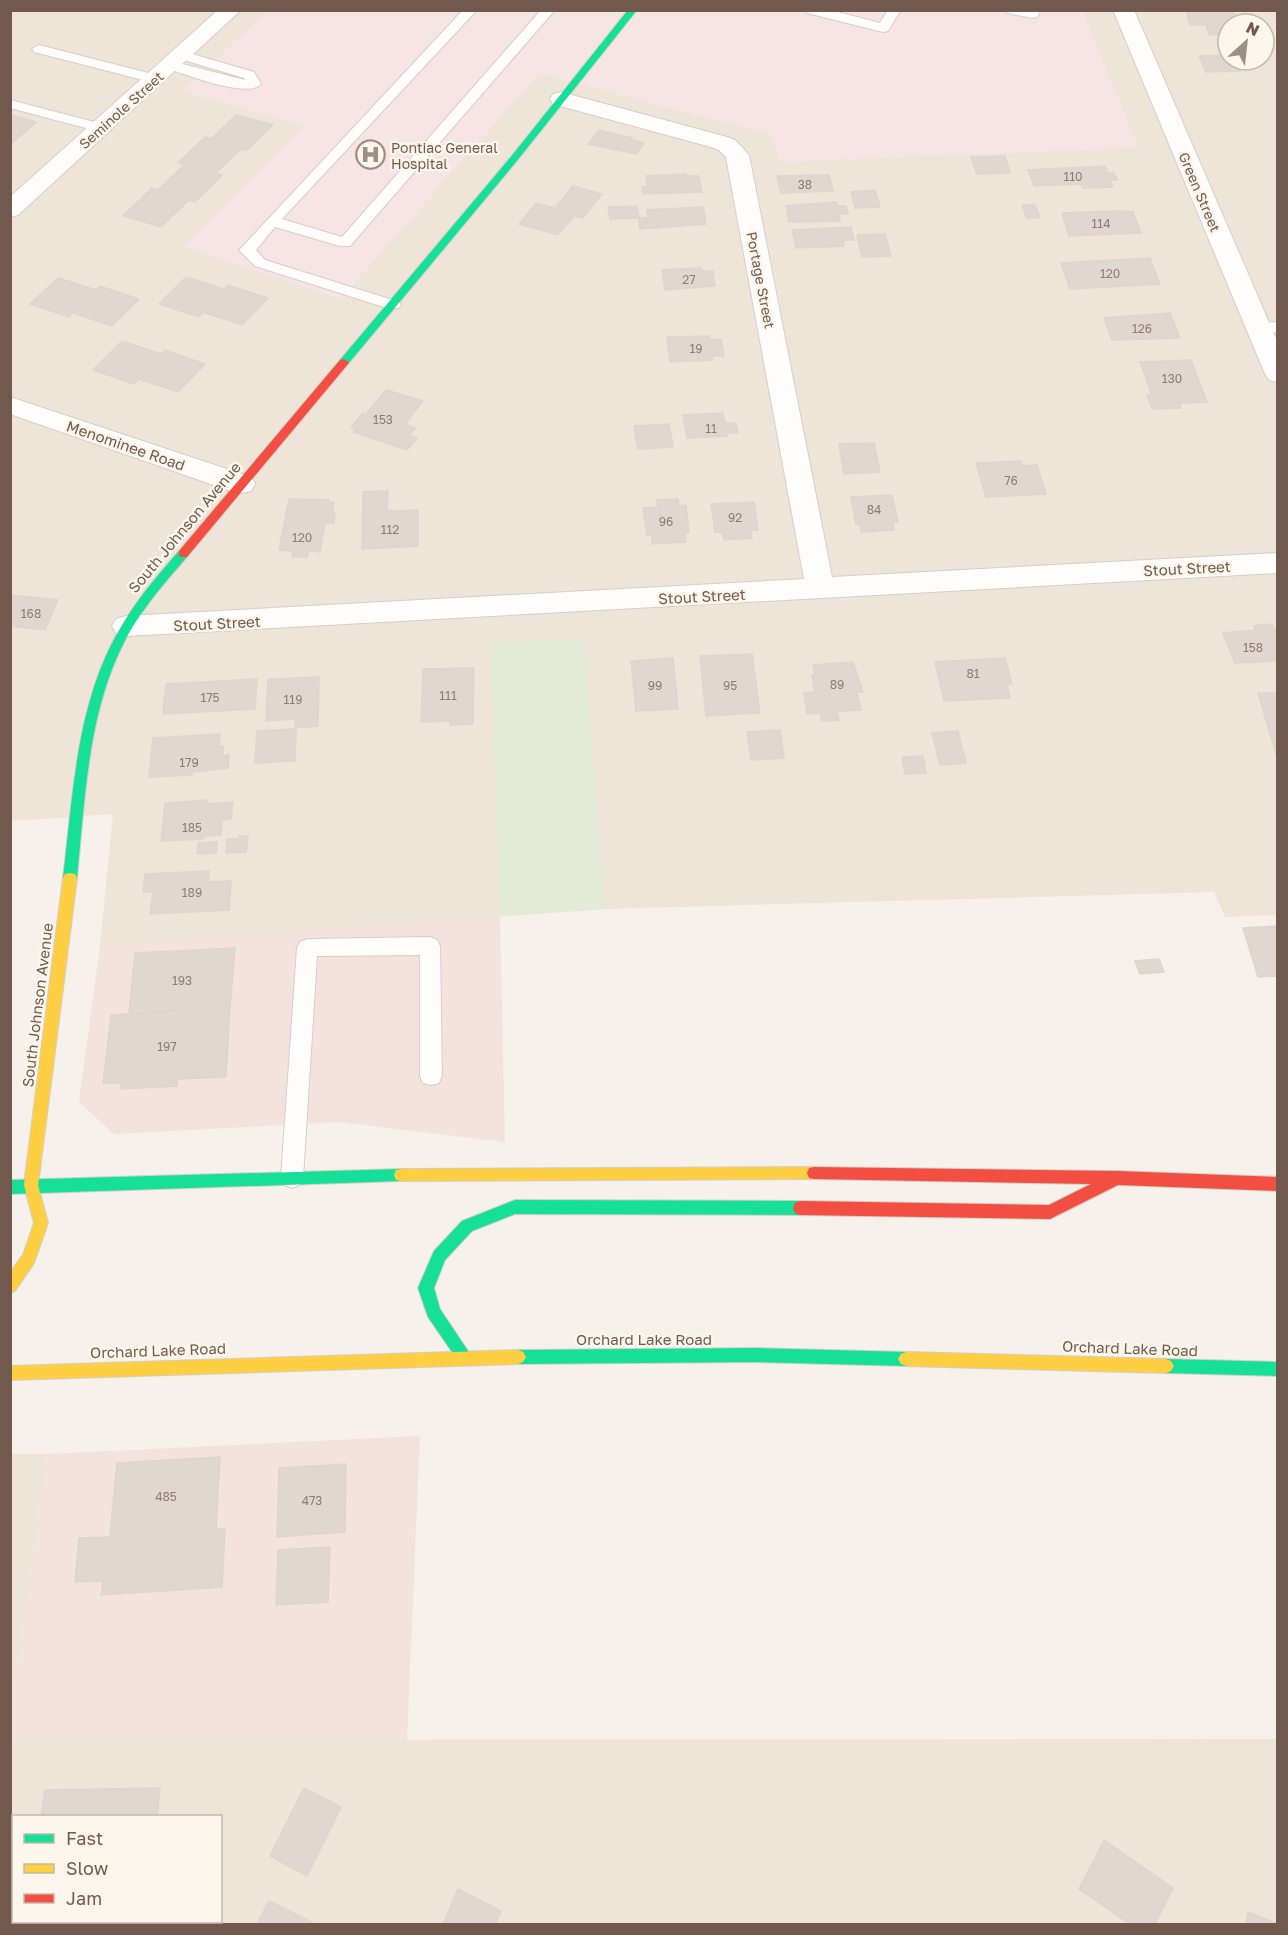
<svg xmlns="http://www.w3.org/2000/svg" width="1288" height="1935" viewBox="0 0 1288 1935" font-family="'Golos Text',sans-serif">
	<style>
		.residential { fill: #eee4d8; fill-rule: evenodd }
		.commercial { fill: #f3e3dc }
		.medical { fill: #f7e4e4 }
		.green { fill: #e3ebd6 }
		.building { fill: #dfd7d0; stroke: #ded5cd; stroke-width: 1.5 }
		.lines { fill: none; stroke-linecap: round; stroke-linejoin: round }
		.lane-casing { stroke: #d5cec9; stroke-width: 2 }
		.street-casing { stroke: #d5cec9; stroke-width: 2 }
		.fast-casing { stroke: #d4cec7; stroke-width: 2 }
		.slow-casing { stroke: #d4cec7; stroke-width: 2 }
		.jam-casing { stroke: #d4cec7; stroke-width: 2 }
		.lane { fill: #fefdfc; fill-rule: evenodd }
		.street { fill: #fefdfc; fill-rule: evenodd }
		.fast { fill: #16e098; fill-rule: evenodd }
		.slow { fill: #ffcf43; fill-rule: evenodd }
		.jam { fill: #f24e42; fill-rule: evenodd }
		.labels { text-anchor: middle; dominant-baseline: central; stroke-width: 5; stroke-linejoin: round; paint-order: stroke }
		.number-label { font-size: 12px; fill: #8f7b70 }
		.far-street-label { font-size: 14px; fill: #71594d; stroke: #fdf6ec }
		.far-poi-label { font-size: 14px; fill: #71594d; stroke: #fdf6ec; text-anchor: start }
		.street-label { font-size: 15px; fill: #71594d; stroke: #fdf6ec }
	</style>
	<rect width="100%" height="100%" fill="#f6f1ea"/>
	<path class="residential" d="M11,11H268L183,91L303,125L340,299L539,73L769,134L1138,148L1082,11H1277V915L1225,917L1214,892L605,909L100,946L113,814L11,821ZM1228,24H1264V60H1228Z
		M11,1454H47L11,1715Z
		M1277,1739V1924H11L10,1740ZM14,1816H220V1922H14Z"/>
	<path class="commercial" d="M500,916L505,1142L338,1122L114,1134L79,1102L100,946Z
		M420,1436L407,1740H11V1715L47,1454Z"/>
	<path class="medical" d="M268,11H1082L1139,148L781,162L769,134L539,73L340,299L182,247L303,126L182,91Z"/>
	<path class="green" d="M584,638L605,909L500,916L490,643Z"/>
	<path class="building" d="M1186,10H1233L1238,24H1228V34L1209,35L1206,25H1190Z
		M1228,55V60H1252L1255,67H1239L1240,71L1206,72L1199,56Z
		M10,115L36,122L10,145Z
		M236,115L273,125L247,150L241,149L216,173L222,175L195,202L189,200L161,227L123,216L152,188L158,190L184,165L178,163L205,137L211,139Z
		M599,130L632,138L631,139L644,143L636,154L588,144Z
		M1005,156L1010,173L977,174L971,157Z
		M1105,166L1108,173H1114L1117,180H1110L1113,187L1083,188L1082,184L1034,186L1028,170Z
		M686,174V176H699L702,192L643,194L642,187L647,186L646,176Z
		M829,175L833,191L781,193L777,176Z
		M573,186L602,194L583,218L574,216L558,235L519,224L536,203L555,208Z
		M875,190L880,207L855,208L851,192Z
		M836,202L837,206H846L848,214H839L840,221L789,222L786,206Z
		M1022,205H1035L1040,218H1027Z
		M637,206L639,218L610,219L608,207Z
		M703,207L706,224L640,229L639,218H648L647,210Z
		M1120,211L1133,212L1141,233L1069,236L1062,213Z
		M851,227L854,240H843L844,246L796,248L792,230Z
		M885,234L891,256L862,257L857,235Z
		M1150,258L1160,284L1070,289L1061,263Z
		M701,268L702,271H713L715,286L665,290L662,270Z
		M186,277L224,289L228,285L268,298L242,325L203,312L199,317L159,304Z
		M58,278L96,290L100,286L139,299L112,326L73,313L69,317L30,304Z
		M1170,313L1180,338L1112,340L1104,318Z
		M709,336L710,340L721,339L724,356H712L713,360L670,362L667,337Z
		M122,341L161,354L165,350L205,364L178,392L139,379L134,384L93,370Z
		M1191,360L1207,402L1179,403L1181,408L1152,409L1147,395H1152L1140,362Z
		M386,390L423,401L405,424L416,428L409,435L417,438L407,450L353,432L356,429L351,427L363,413L366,414Z
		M723,413L725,423H736L738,433H727V436L687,438L683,415Z
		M669,424L673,447L638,449L634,426Z
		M874,443L880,472L844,474L839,444Z
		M1021,461L1022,466L1037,465L1046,494L986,497L976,463Z
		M388,491L387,511L418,510V546L362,549L363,492Z
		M892,495L898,522H893L894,530L861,532L860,524H856L851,497Z
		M289,499L329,500V502H334L332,513H335L334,523H325L320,552L309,551L307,557H292L293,551L279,550Z
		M678,499L679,506L686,505L689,533H685L686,542L652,544V535L647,536L643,508L658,507L657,500Z
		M754,502L758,530H751L752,538L724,540L722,532H715L711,504Z
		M10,595L58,600L45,630L10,626Z
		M1272,624L1274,629H1278V661L1235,663L1223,633L1256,630L1254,626Z
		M752,654L760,713L706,716L700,656Z
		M673,658L678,709L636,711L631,661Z
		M1005,658L1012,684H1007L1010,698L944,701L935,662Z
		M853,662L863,692H857L861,710L837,711L839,720L822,721L820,713L807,714L804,693L815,692L812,675H815L813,665Z
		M474,668L473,724L450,725V721L421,722L423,669Z
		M319,677L318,726L295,728V719L266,721L268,679Z
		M257,679L255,709L163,714L166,684Z
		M1258,693H1278V754H1276Z
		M296,729L295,761L255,763L257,731Z
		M780,730L784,758L751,760L747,732Z
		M958,731L966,763L940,765L932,733Z
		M220,734L219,747L223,746V756L229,755L228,768L192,772V775L149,777L153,738Z
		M923,756L926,773L905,774L902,757Z
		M207,800V804L233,802L231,819L222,820L221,835L203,836V839L161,841L165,803Z
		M239,836H248L246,852L226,853L227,839H239Z
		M217,842L216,853L197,854L198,843Z
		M209,871L208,882L231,881L229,910L150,914L153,892H143L145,874Z
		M1278,926V976L1258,977L1243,928Z
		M235,948L230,1007L129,1014L135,953Z
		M1159,959L1164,972L1140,974L1135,961Z
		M230,1007L226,1077L177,1079V1086L121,1089V1083H103L111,1015Z
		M220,1457L216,1529H225L222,1587L101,1595L103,1581L75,1582L79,1538L110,1537L117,1463Z
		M346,1464L345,1532L277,1537L279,1468Z
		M330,1547L328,1602L276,1605L278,1550Z
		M160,1788L157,1816H41L45,1790Z
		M304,1788L341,1807L307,1876L270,1856Z
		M1104,1840L1173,1888L1155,1924H1130L1079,1889Z
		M458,1889L501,1911L495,1924H443Z
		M269,1901L315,1924H257Z
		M1248,1912L1278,1924H1246Z"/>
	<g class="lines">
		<defs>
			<path id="lane" d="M463,10H477L282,219L342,237L541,10H555L350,246H340L275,227L256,250L265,260L399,302L401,305L399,308H387L255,266L239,250L242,247Z
				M806,10H830L880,23L888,10H901L888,31L883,32L807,13Z
				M1006,10H1041L1037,17L1032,18L1007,13Z
				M39,45L160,76L162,79L155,83L34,52L32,49Z
				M182,51L254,72L261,84C247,99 185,74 166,68L164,65L166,62L171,61L245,80L244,78L177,58L175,55L177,52Z
				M10,100L106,125L108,128L101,132L10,108Z
				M1278,322V332L1258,333L1250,328L1258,323Z
				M430,937L437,940L440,946L442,1076L439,1083L431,1085L423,1083L420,1076V955L317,956L303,1178L300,1185L292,1188L284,1185L281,1178L297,948L300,942L307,939Z"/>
			<path id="street" d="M218,10H241L18,215L10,217V197Z
				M1113,10H1134L1278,343V382L1269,380L1265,374Z
				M561,92L727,137L735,140L749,155L832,577L1278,553V573L126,636L116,633L112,626L116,619L126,616L804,579L726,157L719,150L711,147L553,104L550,99L553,94Z
				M10,397L251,477L255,484L251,491L241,493L231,491L10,414Z"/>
			<path id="fast" d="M628,10H637L516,162L348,364H340V360L510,158Z
				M183,550L189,554L187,557C166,581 145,605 129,633C88,706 85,797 77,878L75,882H65L63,878C73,796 76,706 118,632C135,602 156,577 179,551Z
				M401,1169L406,1170L408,1175L406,1180L401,1181L10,1194V1180Z
				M515,1200L800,1201L805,1203L807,1208L805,1213L800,1215L515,1214L472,1231L445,1260L434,1288L440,1309L472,1357L469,1362L464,1364L459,1362L428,1317L418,1288L434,1251L462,1221Z
				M757,1348L906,1352L911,1354L914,1359L911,1364L906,1366L757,1362L518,1364L513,1362L510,1357L513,1352L518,1350Z
				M1166,1359L1278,1362V1376L1166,1373L1161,1371L1158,1366L1161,1361Z"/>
			<path id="slow" d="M70,873L75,874L77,878L38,1185L48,1223L34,1263L15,1291L10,1293V1272L23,1255L34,1223L24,1185L63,878L65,874Z
				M814,1167L819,1168L821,1173L819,1178L814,1179L401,1181L396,1180L394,1175L396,1170L401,1169Z
				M518,1350L523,1352L526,1357L523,1362L518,1364L10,1380V1366Z
				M906,1352L1166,1359L1171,1361L1174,1366L1171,1371L1166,1373L906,1366L901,1364L898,1359L901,1354Z"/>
			<path id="jam" d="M344,359L349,362L348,364L187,557H179V551L340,360Z
				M814,1167L1117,1171L1278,1177V1191L1118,1185L1050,1219L800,1215L795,1213L793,1208L795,1203L800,1201L1049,1205L1091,1184L814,1179L809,1178L807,1173L809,1168Z"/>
		</defs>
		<use href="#lane" class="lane-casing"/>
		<use href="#street" class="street-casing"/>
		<use href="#fast" class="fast-casing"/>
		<use href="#slow" class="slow-casing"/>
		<use href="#jam" class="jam-casing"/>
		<use href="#lane" class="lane"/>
		<use href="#street" class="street"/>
		<use href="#fast" class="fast"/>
		<use href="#slow" class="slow"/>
		<use href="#jam" class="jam"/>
	</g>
	<defs>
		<symbol id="hospital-ring" viewBox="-11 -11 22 22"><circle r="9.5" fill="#fdf6ec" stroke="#a08e84" stroke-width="1.5"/><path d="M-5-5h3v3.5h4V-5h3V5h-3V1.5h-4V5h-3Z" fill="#a08e84"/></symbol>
	</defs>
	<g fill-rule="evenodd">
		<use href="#hospital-ring" x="354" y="138" width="33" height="33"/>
	</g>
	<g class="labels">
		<g class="number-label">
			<text x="1073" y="176">110</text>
			<text x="805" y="184">38</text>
			<text x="1101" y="223">114</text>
			<text x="1110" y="273">120</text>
			<text x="689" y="279">27</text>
			<text x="1142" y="328">126</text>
			<text x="696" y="348">19</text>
			<text x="1172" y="378">130</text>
			<text x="383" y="419">153</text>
			<text x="711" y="428">11</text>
			<text x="1011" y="480">76</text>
			<text x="874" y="509">84</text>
			<text x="735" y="517">92</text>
			<text x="666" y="521">96</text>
			<text x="390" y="529">112</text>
			<text x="302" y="537">120</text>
			<text x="31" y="613">168</text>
			<text x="1253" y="647">158</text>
			<text x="973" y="673">81</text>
			<text x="837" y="684">89</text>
			<text x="655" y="685">99</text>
			<text x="730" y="685">95</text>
			<text x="448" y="695">111</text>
			<text x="210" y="697">175</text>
			<text x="293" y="699">119</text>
			<text x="189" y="762">179</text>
			<text x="192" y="827">185</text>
			<text x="192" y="892">189</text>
			<text x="182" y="980">193</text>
			<text x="167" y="1046">197</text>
			<text x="166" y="1496">485</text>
			<text x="312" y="1500">473</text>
		</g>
		<g class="far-street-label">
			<text transform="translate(121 110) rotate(-42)">Seminole Street</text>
			<text transform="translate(1200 192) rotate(67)">Green Street</text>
			<text transform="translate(761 280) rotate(79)">Portage Street</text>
		</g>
		<g class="far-poi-label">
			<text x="391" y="147">Pontiac General<tspan x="391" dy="16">Hospital</tspan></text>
		</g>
		<g class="street-label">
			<text transform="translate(126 445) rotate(19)">Menominee Road</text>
			<text transform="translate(184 527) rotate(-50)">South Johnson Avenue</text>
			<text transform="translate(1187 568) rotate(-3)">Stout Street</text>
			<text transform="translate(702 596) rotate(-3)">Stout Street</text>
			<text transform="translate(217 623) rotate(-3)">Stout Street</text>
			<text transform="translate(37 1005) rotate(-83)">South Johnson Avenue</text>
			<text x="644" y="1339">Orchard Lake Road</text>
			<text transform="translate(1130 1348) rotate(2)">Orchard Lake Road</text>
			<text transform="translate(158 1350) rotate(-2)">Orchard Lake Road</text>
		</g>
	</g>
	<rect width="1288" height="1935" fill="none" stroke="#71594d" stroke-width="24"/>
	<rect x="12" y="1815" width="210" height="108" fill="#fdf6ec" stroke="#c5b7ac" stroke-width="1.5"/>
	<rect x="24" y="1834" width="30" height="9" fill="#16e098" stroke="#c5b7ac" stroke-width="1.5"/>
	<text x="66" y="1845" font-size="18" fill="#71594d">Fast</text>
	<rect x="24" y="1864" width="30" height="9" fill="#ffcf43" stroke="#c5b7ac" stroke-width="1.5"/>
	<text x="66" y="1875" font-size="18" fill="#71594d">Slow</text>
	<rect x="24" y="1894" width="30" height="9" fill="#f24e42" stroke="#c5b7ac" stroke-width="1.5"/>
	<text x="66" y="1905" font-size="18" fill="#71594d">Jam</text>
	<g transform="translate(1246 42) rotate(27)"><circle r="28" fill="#fdf6ec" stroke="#c5b7ac" stroke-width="1.5"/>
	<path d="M0-4.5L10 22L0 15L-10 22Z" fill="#a08e84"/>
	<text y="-9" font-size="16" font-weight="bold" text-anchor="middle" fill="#71594d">N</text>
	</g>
</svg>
